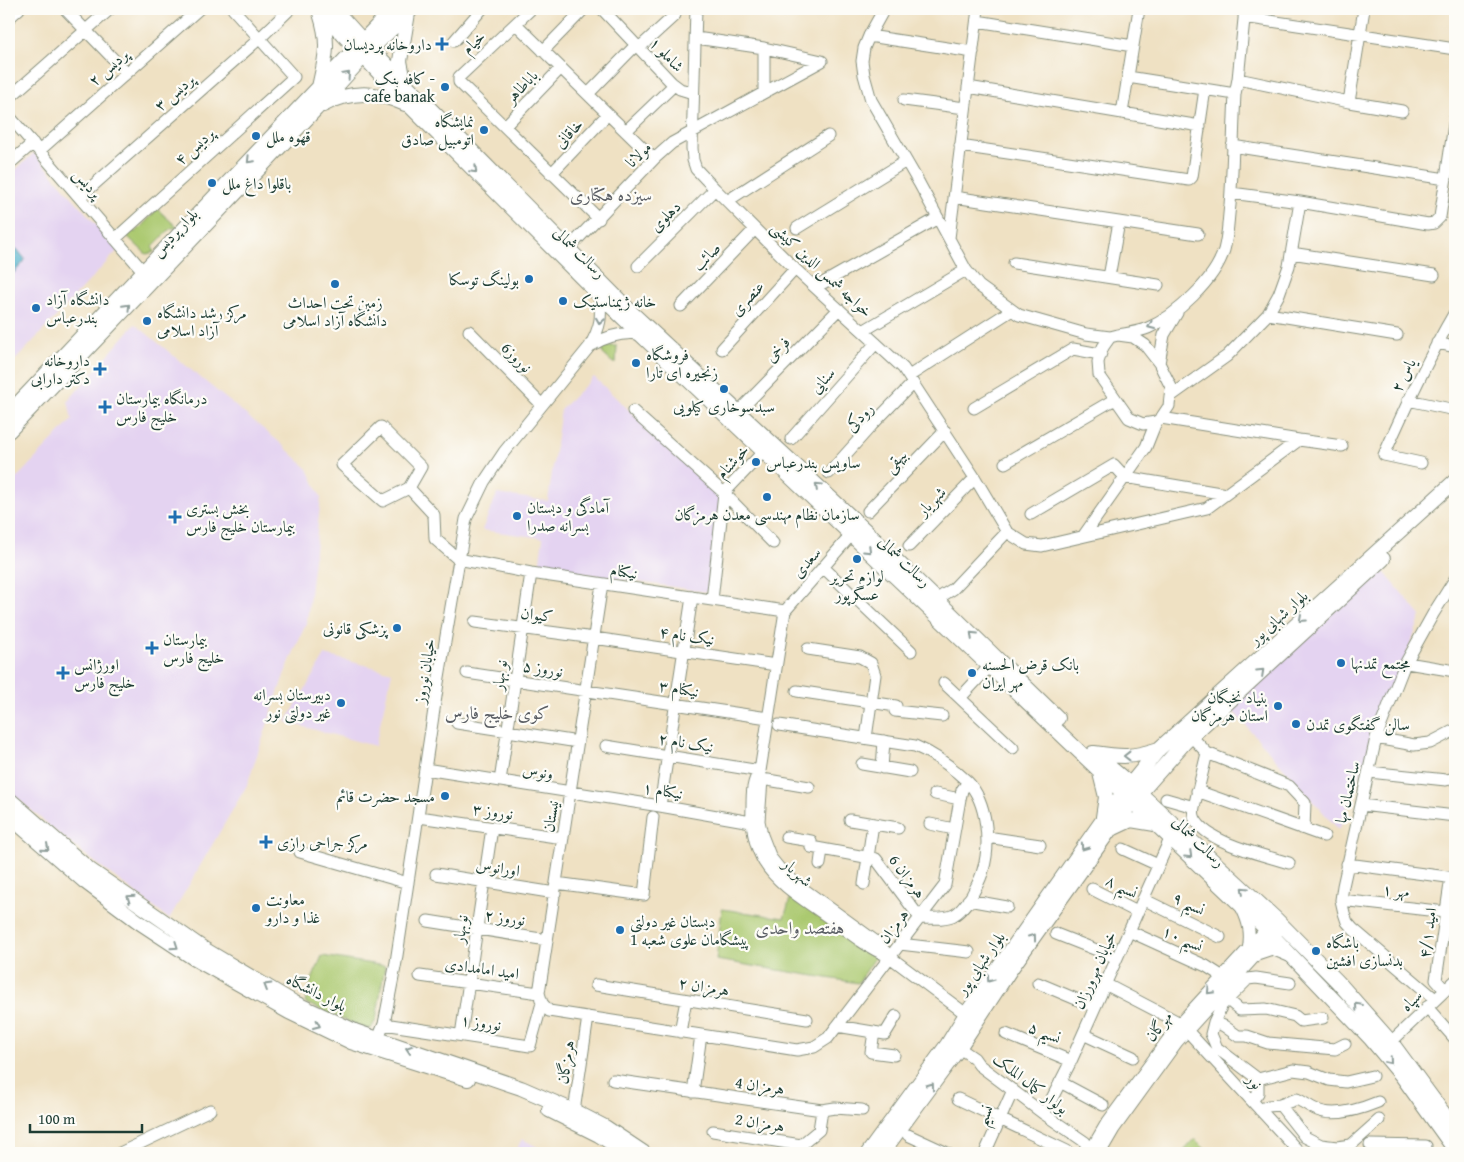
<svg xmlns="http://www.w3.org/2000/svg" width="1464" height="1162" viewBox="0 0 1464 1162" font-family="'Gentium Book Plus',Amiri,serif">
	<style>
		.built { fill: #e4d3f1 }
		.green { fill: #abc970; stroke: #658352 }
		.water { fill: #4baeca; stroke: #35767f }
		.lines { fill: none; stroke-linecap: round; stroke-linejoin: round }
		.minor-casing { stroke: #878f7c; stroke-width: 13 }
		.major-casing { stroke: #878f7c; stroke-width: 16 }
		.minor { stroke: #fff; stroke-width: 11 }
		.major { stroke: #fff; stroke-width: 14 }
		.oneway { stroke: #8f9e9a }
		.poi-dot { fill: #1f6fb2; stroke: #fdfcf7; stroke-width: 2 }
		.labels { text-anchor: middle; dominant-baseline: central; stroke-width: 4.5; stroke-linejoin: round; paint-order: stroke }
		.street-label { font-size: 16px; fill: #1f3d34; stroke: #fdfcf7 }
		.poi-label { font-size: 16px; fill: #1f3d34; stroke: #fdfcf7; text-anchor: start }
		.neighbourhood-label { font-size: 18px; fill: #5b5f65; stroke: #fdfcf7 }
	</style>
	<rect width="100%" height="100%" fill="#fdfcf7"/>
	<filter id="ink" filterUnits="userSpaceOnUse"><feTurbulence type="fractalNoise" baseFrequency=".02" numOctaves="2"/><feDisplacementMap in="SourceGraphic" scale="10" xChannelSelector="R" yChannelSelector="G"/><feConvolveMatrix kernelMatrix="1 2 1 2 8 2 1 2 1" color-interpolation-filters="sRGB"/></filter>
	<filter id="wash" filterUnits="userSpaceOnUse"><feTurbulence type="fractalNoise" baseFrequency=".0096" numOctaves="4" result="noise"/><feDisplacementMap in="SourceGraphic" scale="20" xChannelSelector="R" yChannelSelector="G"/><feGaussianBlur stdDeviation="1.12" result="paint"/><feColorMatrix in="noise" values="0 0 0 0 0 0 0 0 0 0 0 0 0 0 0 0 0 1.4 0 .05"/><feComposite in="paint" operator="in"/></filter>
	<g filter="url(#wash)">
		<rect width="100%" height="100%" fill="#efe1c3"/>
		<path class="built" d="M34,153L118,250L9,367V176Z
			M135,324L278,441L308,469L321,497L307,621L284,675L247,785L169,919L60,835L9,791V486L72,420L68,401Z
			M594,377L722,498L707,592L539,567L543,538L482,530L497,494L548,501L561,409Z
			M1379,566L1421,616L1339,830L1231,709Z
			M325,655L392,672L375,746L286,722Z
			M522,1139L549,1153H515Z"/>
		<path class="green" d="M155,207L178,228H171L152,247L155,252L146,254L126,235L129,230L136,232L155,212Z
			M608,346H617L616,363H613L603,354L602,348Z
			M792,893L875,958L858,983L716,960L722,909L784,918Z
			M322,956L385,966L376,1020L371,1029L364,1028L305,1003L311,982Z
			M1195,1139L1209,1153H1182Z"/>
		<path class="water" d="M13,249H17L25,259L24,262L9,278V253Z"/>
	</g>
	<g filter="url(#ink)">
		<g class="lines">
			<defs>
				<path id="minor" d="M65,9L127,73
					M531,9L459,77V82L599,219
					M602,9L672,83L680,89L693,93
					M696,9L692,148L693,160L696,169L715,189L795,269L903,368L975,478L1007,532L1026,544L1042,546L1207,508L1299,440L1342,446
					M884,9L869,36L864,48L862,61L864,75L871,100L919,183L966,270L979,286L1019,315L1086,334L1110,337
					M1244,17L1455,49
					M9,18L19,9
					M977,21L1133,46
					M516,24L654,159
					M869,36L973,52
					M454,41L482,9
					M639,48L675,15
					M543,51L584,9
					M1128,77L1235,94
					M1238,79L1349,102L1402,111
					M968,87L1200,126
					M764,92V48
					M588,94L636,45
					M9,98L110,9
					M904,100L965,108
					M1349,102L1364,9
					M1122,113L1139,9
					M9,116L143,271
					M505,126L561,68
					M626,131L674,85
					M960,146L1189,180L1192,177L1205,89
					M1232,146L1446,179
					M39,151L199,9
					M9,164L33,143
					M551,174L608,114
					M1231,193L1300,202L1428,224L1434,223L1440,217L1455,118
					M80,197L260,38L288,11
					M954,197L1198,234
					M727,201L828,136
					M797,228L906,161
					M949,238L978,9
					M115,239L294,77L233,9
					M569,248L654,159L672,143L822,61L764,48L696,38
					M1291,253L1434,275
					M1014,263L1158,285
					M638,266L715,189
					M1109,277L1119,222
					M816,287L938,218
					M681,306L755,229
					M1268,314L1397,335
					M469,331L542,405
					M863,331L966,270
					M1118,335C1128,333 1139,332 1148,328C1176,316 1215,280 1224,250C1228,236 1228,220 1230,205C1233,168 1233,131 1235,94L1238,79L1245,9
					M1118,335L1133,337L1145,345L1159,363L1171,387L1169,406L1161,418L1156,422L1143,424L1129,418L1099,375L1098,362L1103,347L1110,337Z
					M1437,343L1455,347
					M592,345C607,336 621,332 639,334
					M722,349L795,269
					M1159,363L1164,335L1177,313
					M909,376L1012,310
					M1171,396L1227,356L1268,314L1279,294L1289,266L1300,202
					M1408,400L1455,410
					M974,408L1073,349L1100,354
					M633,411L724,493L773,543
					M738,412L839,309
					M1161,418L1299,440
					M381,427L421,467L409,488L383,501L342,465Z
					M791,439L876,343
					M1005,463L1115,399
					M1421,463L1384,455C1406,406 1428,358 1455,312
					M829,473L872,425L913,383
					M409,488L434,515L435,539L458,559L531,573L785,611
					M868,511L945,431
					M1031,514L1114,465L1125,477L1226,494
					M1084,535L1146,447L1156,422
					M909,546L975,478
					M823,567L911,651
					M602,584L539,993L542,1003L549,1011L797,1050L814,1047L828,1038L945,885L960,799L962,790L968,782C951,766 936,755 915,746L779,725
					M937,599L953,589L1007,532
					M712,600L724,493L764,451
					M785,611L760,771L762,779L759,821L762,835L771,858L779,868L798,885L878,943L890,957L966,1014
					M785,611L852,534
					M475,622L594,638L776,665
					M808,649L860,657L871,663L875,675L866,738
					M1407,663L1455,671
					M467,673L768,718
					M944,683L1013,748
					M797,691L896,706L895,711L942,716
					M960,698L990,666
					M457,723L578,742
					M1191,736L1207,753L1289,786L1305,803L1304,829
					M1376,738L1414,745L1430,743L1455,730
					M606,746L760,771
					M1207,753L1194,807C1193,812 1193,815 1195,819C1207,843 1264,855 1289,863
					M862,764L910,772
					M882,768L884,741
					M425,769L660,806L751,822L759,821
					M760,771C752,781 752,793 752,807C751,826 754,845 764,862C778,885 806,901 828,917C847,931 866,947 888,956
					M1369,772L1446,780L1455,778
					M762,779L809,787
					M500,781L531,573
					M1197,791L1324,836
					M935,794L960,799
					M1166,799L1194,807
					M1361,805L1455,816
					M660,806L692,597
					M419,817L563,838
					M850,820L898,828
					M930,824L954,829
					M786,837L811,841V847L876,859L920,918C930,918 944,920 954,915C961,912 968,901 972,895C976,887 981,879 983,870C991,844 987,802 968,782
					M987,837L1040,845
					M1123,849L1158,865
					M300,852L408,883
					M820,864L822,849
					M1347,864L1455,878
					M436,874L555,893
					M556,883L644,895L653,817
					M864,884L873,824
					M1092,889L1137,912
					M1143,899L1220,937
					M968,900L1007,907
					M1341,900L1446,912
					M1242,909C1249,923 1251,934 1248,950
					M428,921L547,940
					M1129,931L1206,966L1223,977
					M1056,934L1117,958
					M900,944L969,952
					M1257,954L1272,949L1291,957
					M420,976L539,993
					M1038,983L1095,1007
					M1105,984L1180,1023L1300,1153
					M596,985L807,1019
					M1445,990L1436,980L1451,877
					M1435,999L1353,929L1347,922L1344,913L1341,900L1343,886L1376,738L1404,666L1433,614L1455,579
					M1228,1000L1240,1010L1266,1009L1295,1016L1301,1021L1323,1018
					M1427,1007L1455,1039
					M1214,1022L1224,1026L1238,1036H1247L1268,1043L1335,1049L1345,1044
					M384,1024L530,1046L542,1003
					M837,1026L885,1034L896,1016
					M680,1032L686,1000
					M874,1032L871,1052L894,1055
					M1006,1034L1071,1061
					M1083,1034L1133,1057
					M461,1035L492,828
					M378,1039L384,1024L396,962L438,683L466,519L484,482L504,452L590,346C601,326 602,317 599,295
					M1391,1042L1455,981
					M952,1043L974,1058L979,1065L1044,1114L1085,1142L1088,1153
					M1258,1079L1293,1070L1309,1072L1329,1080L1346,1082L1372,1076
					M613,1080L822,1110L835,1108L862,1110
					M1060,1082L1103,1105
					M693,1092L701,1035
					M958,1099L1067,1151
					M1252,1101L1258,1093V1079L1217,1048L1211,1034L1214,1022L1222,1005L1248,979L1256,978L1290,983
					M1280,1105L1305,1137L1321,1145L1337,1147L1351,1145L1379,1120
					M1260,1110L1268,1106L1280,1105L1297,1099C1303,1102 1309,1106 1315,1109C1333,1118 1361,1109 1378,1102
					M574,1111L588,1017
					M1044,1114L1071,1061L1171,837
					M713,1131L801,1145
					M908,1135L947,1153
					M1370,1145L1426,1146
					M120,1153L210,1110
					M800,1153L801,1145L819,1130L822,1110
					M985,1153L1013,1090
					M1089,1153L1106,1124L1180,1023L1271,924
					M1100,1153L1114,1129L1177,1042L1278,931"/>
				<path id="major" d="M319,9L411,107L599,295L1266,929L1371,1039L1402,1076L1455,1150
					M334,9L363,41L631,312L865,530L1058,718
					M404,81L400,61L408,13
					M319,87C326,56 330,44 320,13
					M323,105C351,90 377,91 405,104
					M9,413L393,9
					M9,431L316,109L363,57L412,9
					M1093,753L1130,784L1276,919L1338,982L1391,1042L1455,1129
					M1094,753C1122,757 1131,758 1159,749
					M1100,773L1106,797L1103,817
					M9,799L90,870L204,949L293,1002L355,1031L521,1088L574,1111L605,1127L644,1153
					M9,816L84,881L139,922L195,959L289,1012L351,1042L468,1079
					M1114,828L1131,820L1155,824
					M549,1110L599,1135L627,1153
					M868,1153L947,1045L966,1014L1109,811L1159,749L1455,481
					M882,1153L957,1051L1010,970L1114,824L1140,793L1185,742L1383,559"/>
			</defs>
			<use href="#minor" class="minor-casing"/>
			<use href="#major" class="major-casing"/>
			<use href="#minor" class="minor"/>
			<use href="#major" class="major"/>
		</g>
		<defs><path id="oneway-chevron" d="M-2-3.5L2.5 0L-2 3.5" fill="none" stroke-width="1.6" stroke-linecap="round" stroke-linejoin="round" transform="scale(1.25)"/></defs>
		<g class="oneway">
			<use href="#oneway-chevron" transform="translate(347 75) rotate(-48)"/>
			<use href="#oneway-chevron" transform="translate(250 160) rotate(134)"/>
			<use href="#oneway-chevron" transform="translate(474 170) rotate(45)"/>
			<use href="#oneway-chevron" transform="translate(127 307) rotate(-46)"/>
			<use href="#oneway-chevron" transform="translate(600 321) rotate(99)"/>
			<use href="#oneway-chevron" transform="translate(1151 326) rotate(157)"/>
			<use href="#oneway-chevron" transform="translate(818 486) rotate(-137)"/>
			<use href="#oneway-chevron" transform="translate(868 550) rotate(44)"/>
			<use href="#oneway-chevron" transform="translate(1302 619) rotate(138)"/>
			<use href="#oneway-chevron" transform="translate(973 635) rotate(-136)"/>
			<use href="#oneway-chevron" transform="translate(1261 672) rotate(-43)"/>
			<use href="#oneway-chevron" transform="translate(1127 756) rotate(-180)"/>
			<use href="#oneway-chevron" transform="translate(1084 847) rotate(125)"/>
			<use href="#oneway-chevron" transform="translate(46 848) rotate(41)"/>
			<use href="#oneway-chevron" transform="translate(1189 855) rotate(44)"/>
			<use href="#oneway-chevron" transform="translate(1244 890) rotate(-137)"/>
			<use href="#oneway-chevron" transform="translate(130 898) rotate(-145)"/>
			<use href="#oneway-chevron" transform="translate(1033 937) rotate(-54)"/>
			<use href="#oneway-chevron" transform="translate(175 946) rotate(34)"/>
			<use href="#oneway-chevron" transform="translate(990 979) rotate(125)"/>
			<use href="#oneway-chevron" transform="translate(267 986) rotate(-149)"/>
			<use href="#oneway-chevron" transform="translate(1210 991) rotate(133)"/>
			<use href="#oneway-chevron" transform="translate(1358 1006) rotate(-131)"/>
			<use href="#oneway-chevron" transform="translate(317 1025) rotate(25)"/>
			<use href="#oneway-chevron" transform="translate(409 1049) rotate(-162)"/>
			<use href="#oneway-chevron" transform="translate(1389 1061) rotate(50)"/>
			<use href="#oneway-chevron" transform="translate(931 1086) rotate(-54)"/>
		</g>
	</g>
	<g class="poi-dot">
		<path d="M439.5 36.5h5v5h5v5h-5v5h-5v-5h-5v-5h5z"/>
		<circle cx="445" cy="87" r="5"/>
		<circle cx="484" cy="130" r="5"/>
		<circle cx="256" cy="136" r="5"/>
		<circle cx="212" cy="183" r="5"/>
		<circle cx="529" cy="279" r="5"/>
		<circle cx="335" cy="284" r="5"/>
		<circle cx="563" cy="301" r="5"/>
		<circle cx="36" cy="308" r="5"/>
		<circle cx="147" cy="321" r="5"/>
		<circle cx="636" cy="363" r="5"/>
		<path d="M97.5 361.5h5v5h5v5h-5v5h-5v-5h-5v-5h5z"/>
		<circle cx="724" cy="389" r="5"/>
		<path d="M102.5 399.5h5v5h5v5h-5v5h-5v-5h-5v-5h5z"/>
		<circle cx="756" cy="462" r="5"/>
		<circle cx="767" cy="497" r="5"/>
		<circle cx="517" cy="516" r="5"/>
		<path d="M172.5 509.5h5v5h5v5h-5v5h-5v-5h-5v-5h5z"/>
		<circle cx="857" cy="559" r="5"/>
		<circle cx="397" cy="628" r="5"/>
		<path d="M149.5 640.5h5v5h5v5h-5v5h-5v-5h-5v-5h5z"/>
		<circle cx="1341" cy="663" r="5"/>
		<path d="M60.5 665.5h5v5h5v5h-5v5h-5v-5h-5v-5h5z"/>
		<circle cx="972" cy="673" r="5"/>
		<circle cx="341" cy="703" r="5"/>
		<circle cx="1278" cy="706" r="5"/>
		<circle cx="1296" cy="724" r="5"/>
		<circle cx="445" cy="796" r="5"/>
		<path d="M263.5 834.5h5v5h5v5h-5v5h-5v-5h-5v-5h5z"/>
		<circle cx="256" cy="908" r="5"/>
		<circle cx="620" cy="930" r="5"/>
		<circle cx="1316" cy="951" r="5"/>
	</g>
	<g class="labels">
		<g class="street-label">
			<text transform="translate(473 42) rotate(-43)">خیام</text>
			<text transform="translate(667 54) rotate(46)">شاملو ۱</text>
			<text transform="translate(108 67) rotate(-41)">پردیس ۲</text>
			<text transform="translate(521 86) rotate(-46)">باباطاهر</text>
			<text transform="translate(174 92) rotate(-41)">پردیس ۳</text>
			<text transform="translate(568 133) rotate(-47)">خاقانی</text>
			<text transform="translate(194 146) rotate(-42)">پردیس ۴</text>
			<text transform="translate(638 154) rotate(-45)">مولانا</text>
			<text transform="translate(88 183) rotate(49)">پردیس</text>
			<text transform="translate(665 216) rotate(-45)">دهلوی</text>
			<text transform="translate(174 232) rotate(-46)">بلوار پردیس</text>
			<text transform="translate(580 252) rotate(45)">رسالت شمالی</text>
			<text transform="translate(706 256) rotate(-46)">صائب</text>
			<text transform="translate(822 269) rotate(43)">خواجه شمس الدين كيشی</text>
			<text transform="translate(747 298) rotate(-47)">عنصری</text>
			<text transform="translate(777 349) rotate(-46)">فرخی</text>
			<text transform="translate(517 357) rotate(45)">نوروز6</text>
			<text transform="translate(1403 375) rotate(-63)">یاس ۲</text>
			<text transform="translate(822 380) rotate(-48)">سنایی</text>
			<text transform="translate(859 417) rotate(-47)">رودکی</text>
			<text transform="translate(895 460) rotate(-46)">بیهقی</text>
			<text transform="translate(732 461) rotate(-47)">خوشنام</text>
			<text transform="translate(931 501) rotate(-46)">شهریار</text>
			<text transform="translate(905 561) rotate(44)">رسالت شمالی</text>
			<text transform="translate(806 562) rotate(-49)">سعدی</text>
			<text transform="translate(624 571) rotate(8)">نیکنام</text>
			<text transform="translate(537 614) rotate(7)">کیوان</text>
			<text transform="translate(1278 617) rotate(-42)">بلوار شهابی پور</text>
			<text transform="translate(687 635) rotate(8)">نیک نام ۴</text>
			<text transform="translate(543 668) rotate(9)">نوروز ۵</text>
			<text transform="translate(424 671) rotate(-81)">خیابان نوروز</text>
			<text transform="translate(499 675) rotate(-82)">نو بهار</text>
			<text transform="translate(679 688) rotate(9)">نیکنام ۳</text>
			<text transform="translate(686 742) rotate(9)">نیک نام ۲</text>
			<text transform="translate(538 771) rotate(9)">ونوس</text>
			<text transform="translate(663 790) rotate(9)">نیکنام ۱</text>
			<text transform="translate(1347 792) rotate(-77)">ساختمان مها</text>
			<text transform="translate(493 811) rotate(8)">نوروز ۳</text>
			<text transform="translate(550 816) rotate(-81)">نیستان</text>
			<text transform="translate(1199 841) rotate(44)">رسالت شمالی</text>
			<text transform="translate(498 867) rotate(9)">اورانوس</text>
			<text transform="translate(798 872) rotate(42)">شهریار</text>
			<text transform="translate(908 876) rotate(53)">هرمزان 6</text>
			<text transform="translate(1122 886) rotate(27)">نسیم ۸</text>
			<text transform="translate(1396 890) rotate(6)">مهر ۱</text>
			<text transform="translate(1189 903) rotate(26)">نسیم ۹</text>
			<text transform="translate(505 917) rotate(8)">نوروز ۲</text>
			<text transform="translate(893 926) rotate(-53)">هرمزان</text>
			<text transform="translate(460 929) rotate(-82)">نوبهار</text>
			<text transform="translate(1427 933) rotate(-82)">امید ۴/۱</text>
			<text transform="translate(1183 938) rotate(24)">نسیم ۱۰</text>
			<text transform="translate(980 963) rotate(-55)">بلوار شهابی پور</text>
			<text transform="translate(482 968) rotate(8)">امید امامدادی</text>
			<text transform="translate(1094 970) rotate(-66)">خیابان مهرورزان</text>
			<text transform="translate(704 986) rotate(9)">هرمزان ۲</text>
			<text transform="translate(317 992) rotate(27)">بلوار دانشگاه</text>
			<text transform="translate(1411 1000) rotate(-44)">سپاه</text>
			<text transform="translate(481 1022) rotate(8)">نوروز ۱</text>
			<text transform="translate(1158 1026) rotate(-52)">مهرگان</text>
			<text transform="translate(1045 1032) rotate(23)">نسیم ۵</text>
			<text transform="translate(565 1062) rotate(-81)">هرمزگان</text>
			<text transform="translate(1255 1081) rotate(47)">نور</text>
			<text transform="translate(1031 1083) rotate(37)">بولوار کمال الملک</text>
			<text transform="translate(760 1085) rotate(8)">هرمزان 4</text>
			<text transform="translate(984 1115) rotate(-66)">نسیم</text>
			<text transform="translate(760 1122) rotate(9)">هرمزان 2</text>
		</g>
		<g class="poi-label">
			<text x="432" y="44" text-anchor="end">داروخانه پردیسان</text>
			<text x="435" y="78" text-anchor="end">کافه بنک -<tspan x="435" dy="18">cafe banak</tspan></text>
			<text x="474" y="121" text-anchor="end">نمایشگاه<tspan x="474" dy="18">اتومبیل صادق</tspan></text>
			<text x="266" y="136">قهوه ملل</text>
			<text x="222" y="183">باقلوا داغ ملل</text>
			<text x="519" y="279" text-anchor="end">بولینگ توسکا</text>
			<text x="46" y="299">دانشگاه آزاد<tspan x="46" dy="18">بندرعباس</tspan></text>
			<text x="573" y="301">خانه ژیمناستیک</text>
			<text x="335" y="302" text-anchor="middle">زمین تحت احداث<tspan x="335" dy="18">دانشگاه آزاد اسلامی</tspan></text>
			<text x="157" y="312">مرکز رشد دانشگاه<tspan x="157" dy="18">آزاد اسلامی</tspan></text>
			<text x="646" y="354">فروشگاه<tspan x="646" dy="18">زنجیره ای تارا</tspan></text>
			<text x="90" y="360" text-anchor="end">داروخانه<tspan x="90" dy="18">دکتر دارابی</tspan></text>
			<text x="116" y="398">درمانگاه بیمارستان<tspan x="116" dy="18">خلیج فارس</tspan></text>
			<text x="724" y="406" text-anchor="middle">سبدسوخاری کیلویی</text>
			<text x="766" y="462">ساویس بندرعباس</text>
			<text x="527" y="507">آمادگی و دبستان<tspan x="527" dy="18">بسرانه صدرا</tspan></text>
			<text x="186" y="508">بخش بستری<tspan x="186" dy="18">بیمارستان خلیج فارس</tspan></text>
			<text x="767" y="514" text-anchor="middle">سازمان نظام مهندسی معدن هرمزگان</text>
			<text x="857" y="576" text-anchor="middle">لوازم تحریر<tspan x="857" dy="18">عسگرپور</tspan></text>
			<text x="387" y="628" text-anchor="end">پزشکی قانونی</text>
			<text x="163" y="639">بیمارستان<tspan x="163" dy="18">خلیج فارس</tspan></text>
			<text x="1351" y="663">مجتمع تمدنها</text>
			<text x="74" y="664">اورژانس<tspan x="74" dy="18">خلیج فارس</tspan></text>
			<text x="982" y="664">بانک قرض الحسنه<tspan x="982" dy="18">مهر ایران</tspan></text>
			<text x="331" y="694" text-anchor="end">دبیرستان بسرانه<tspan x="331" dy="18">غیر دولتی نور</tspan></text>
			<text x="1268" y="697" text-anchor="end">بنیاد نخبگان<tspan x="1268" dy="18">استان هرمزگان</tspan></text>
			<text x="1306" y="724">سالن گفتگوی تمدن</text>
			<text x="435" y="796" text-anchor="end">مسجد حضرت قائم</text>
			<text x="277" y="842">مرکز جراحی رازی</text>
			<text x="266" y="899">معاونت<tspan x="266" dy="18">غذا و دارو</tspan></text>
			<text x="630" y="921">دبستان غیر دولتی<tspan x="630" dy="18">پیشگامان علوی شعبه 1</tspan></text>
			<text x="1326" y="942">باشگاه<tspan x="1326" dy="18">بدنسازی افشین</tspan></text>
		</g>
		<g class="neighbourhood-label">
			<text x="611" y="194">سیزده هکتاری</text>
			<text x="497" y="712">کوی خلیج فارس</text>
			<text x="800" y="927">هفتصد واحدی</text>
		</g>
	</g>
	<rect width="1464" height="1162" fill="none" stroke="#fdfcf7" stroke-width="30"/>
	<path d="M30 1124v8h112v-8" fill="none" stroke="#1f3d34" stroke-width="2.5"/>
	<text x="38" y="1124" font-size="15" fill="#1f3d34" stroke="#fdfcf7" stroke-width="4" paint-order="stroke">100 m</text>
</svg>
